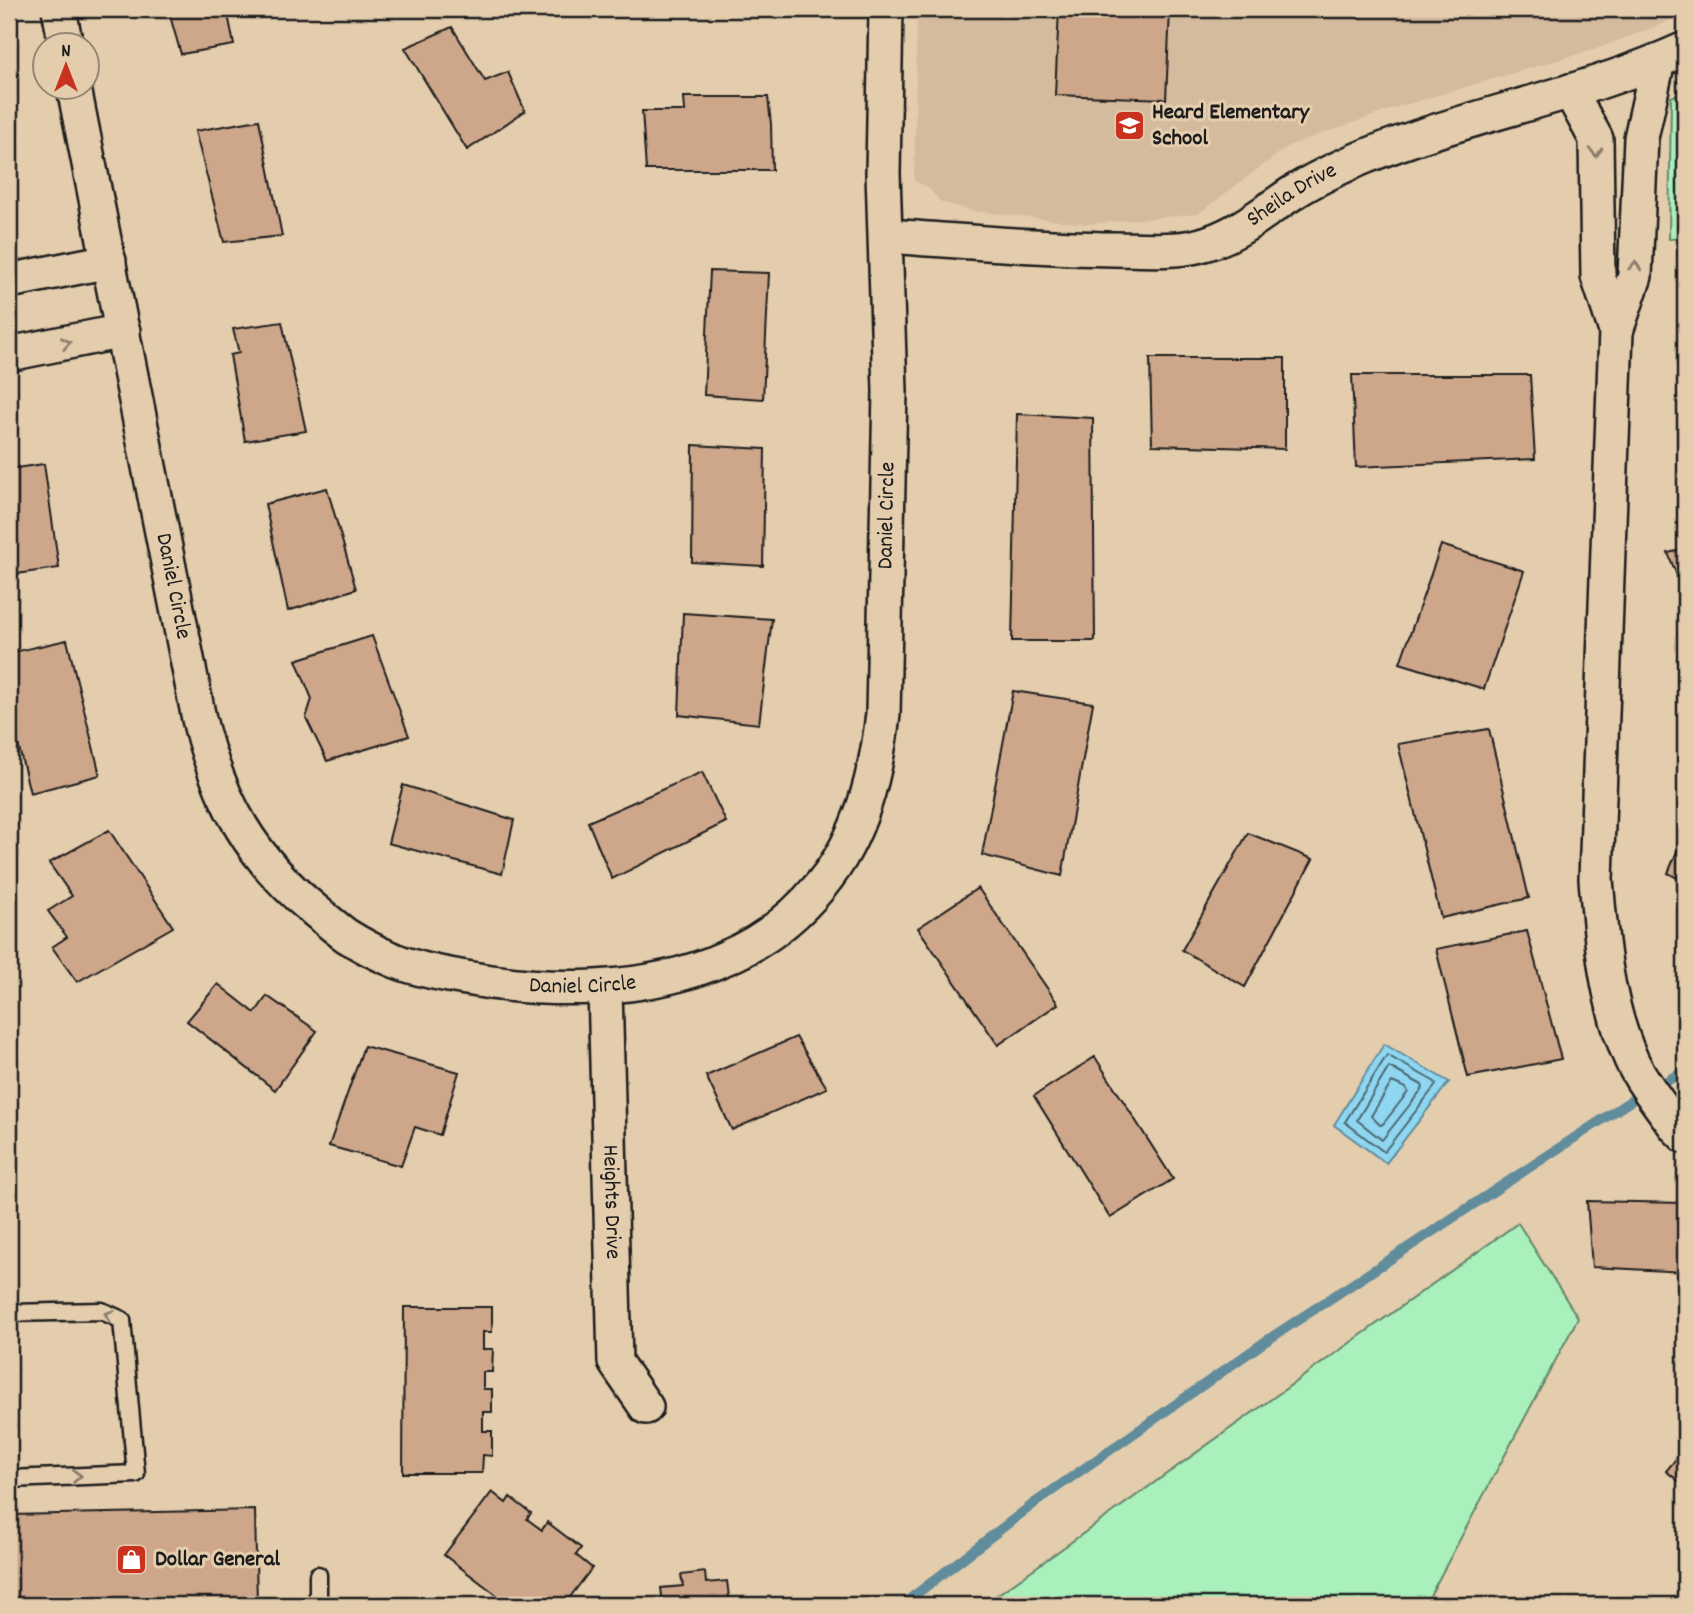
<svg xmlns="http://www.w3.org/2000/svg" width="1694" height="1614" viewBox="0 0 1694 1614" font-family="Dekko,sans-serif">
	<style>
		.built { fill: #d5bb9e }
		.green { fill: #aaf0bc; stroke: #63866c; stroke-width: 2 }
		.water { fill: #8fd6f1; stroke: #618c9c; stroke-width: 2 }
		.lines { fill: none; stroke-linecap: round; stroke-linejoin: round }
		.shore { stroke: #4a6671; stroke-width: 2 }
		.stream { stroke: #618c9c; stroke-width: 10 }
		.building { fill: #cea78b; stroke: #1c1c1c; stroke-width: 2 }
		.lane-casing { stroke: #1c1c1c; stroke-width: 21 }
		.street-casing { stroke: #1c1c1c; stroke-width: 38 }
		.lane { stroke: #e4cdad; stroke-width: 16 }
		.street { stroke: #e4cdad; stroke-width: 33 }
		.oneway { stroke: #8a7d6c }
		.labels { text-anchor: middle; dominant-baseline: central; stroke-width: 6; stroke-linejoin: round; paint-order: stroke }
		.poi-label { font-size: 23px; font-weight: bold; fill: #1c1c1c; stroke: #e4cdad; text-anchor: start }
		.street-label { font-size: 23px; fill: #1c1c1c; stroke: #e4cdad }
	</style>
	<rect width="100%" height="100%" fill="#e4cdad"/>
	<filter id="ink" filterUnits="userSpaceOnUse"><feTurbulence type="fractalNoise" baseFrequency=".0143" numOctaves="2"/><feDisplacementMap in="SourceGraphic" scale="14" xChannelSelector="R" yChannelSelector="G"/><feConvolveMatrix kernelMatrix="1 2 1 2 8 2 1 2 1" color-interpolation-filters="sRGB"/></filter>
	<g filter="url(#ink)">
		<path class="built" d="M917,9H1685L1669,21L1602,47L1398,107L1290,145L1198,214L1087,224L973,211L941,202L927,187L914,181Z"/>
		<path class="green" d="M1685,92V238L1669,239L1671,97Z
			M1518,1223L1578,1318L1425,1605H983Z"/>
		<path class="water" d="M1384,1044L1449,1082L1386,1163L1334,1125Z"/>
		<g class="lines">
			<path class="shore" d="M1387,1055L1435,1082L1436,1085L1384,1152L1345,1122Z
				M1389,1067L1422,1085L1423,1088L1382,1140L1357,1120Z
				M1392,1082L1406,1088L1408,1092L1383,1124L1380,1125L1371,1116Z"/>
			<path class="stream" d="M902,1605L1036,1502L1266,1341L1635,1098L1685,1071"/>
		</g>
		<path class="building" d="M168,9H227L234,45L181,54Z
			M1059,9H1170L1166,99L1055,95Z
			M452,27L485,81L508,72L525,111L467,150L405,48Z
			M684,97H768L771,124L772,170H646L642,111H685Z
			M259,120L282,236L224,242L195,131Z
			M710,271L769,273L763,399L704,395Z
			M282,322L306,431L245,441L230,355L239,353L233,329Z
			M1150,358H1285V449L1152,445Z
			M1352,375H1530L1535,459L1356,467Z
			M1017,414L1093,418L1095,641H1012Z
			M693,445L765,449L763,566L692,562Z
			M44,464L59,568L9,575V469Z
			M327,488L356,589L288,611L265,504Z
			M1441,545L1524,571L1484,689L1400,663Z
			M1685,549V596L1668,553Z
			M683,613L772,619L759,724L679,715Z
			M372,636L409,736L327,761L306,718L312,699L296,660Z
			M67,640L100,775L30,793L9,707V653Z
			M1013,691L1093,703L1062,876L982,855Z
			M1489,729L1529,898L1441,918L1398,744Z
			M702,772L726,822L612,879L588,822Z
			M403,785L514,820L502,874L388,843Z
			M109,830L173,927L77,982L52,947L67,937L48,911L72,896L49,863Z
			M1685,832V882L1668,873Z
			M1248,833L1313,859L1245,987L1182,950Z
			M978,888L1058,1004L998,1045L918,928Z
			M1527,931L1561,1059L1468,1077L1436,949Z
			M218,984L255,1013L267,996L317,1031L275,1090L187,1021Z
			M796,1037L827,1088L732,1130L706,1076Z
			M364,1046L459,1072L440,1135L415,1127L401,1166L329,1146Z
			M1095,1057L1173,1179L1110,1218L1034,1096Z
			M1587,1201L1685,1203V1272L1592,1267Z
			M404,1307H492V1332H483V1349H493L492,1372H483V1389H492V1412H483V1431H492V1456L483,1455L482,1473H403Z
			M1685,1448V1486L1666,1471Z
			M492,1492L506,1503L510,1497L531,1513L527,1519L542,1530L547,1522L581,1548L576,1555L592,1568L564,1605H510L444,1555Z
			M255,1510L257,1605H9V1515Z
			M705,1572L706,1583L727,1581L730,1605H640L663,1603L661,1588L683,1586L681,1575Z"/>
		<g class="lines">
			<defs>
				<path id="lane" d="M9,1313L102,1311L122,1320L136,1474L9,1479
					M318,1575V1605"/>
				<g id="street">
					<path d="M59,9L66,46"/>
					<path d="M1658,61L1641,138L1635,276L1616,331L1596,879C1601,940 1606,1002 1631,1059C1642,1083 1661,1106 1676,1127L1685,1136"/>
					<path id="s1" d="M74,88L199,719C219,801 252,860 318,913C327,920 337,929 347,936C360,944 375,952 389,958C411,968 436,973 460,977C545,993 646,994 725,958C763,942 795,917 821,885C861,837 876,775 883,714L890,391L883,173L886,9"/>
					<path d="M1570,91L1596,139L1598,276L1616,331"/>
					<path id="s2" d="M886,236C961,241 1037,248 1113,249C1140,249 1170,252 1197,246C1235,237 1262,213 1294,192C1316,178 1340,167 1364,157C1469,114 1582,96 1685,49"/>
					<path d="M9,281L109,261"/>
					<path d="M9,354L123,331"/>
					<path id="s3" d="M605,988L615,1362L646,1407"/>
				</g>
			</defs>
			<use href="#lane" class="lane-casing"/>
			<use href="#street" class="street-casing"/>
			<use href="#lane" class="lane"/>
			<use href="#street" class="street"/>
		</g>
		<defs><path id="oneway-chevron" d="M-2-3.5L2.5 0L-2 3.5" fill="none" stroke-width="1.6" stroke-linecap="round" stroke-linejoin="round" transform="scale(1.75)"/></defs>
		<g class="oneway">
			<use href="#oneway-chevron" transform="translate(1596 152) rotate(89)"/>
			<use href="#oneway-chevron" transform="translate(1635 266) rotate(-86)"/>
			<use href="#oneway-chevron" transform="translate(66 343) rotate(-11)"/>
			<use href="#oneway-chevron" transform="translate(109 1315) rotate(-160)"/>
			<use href="#oneway-chevron" transform="translate(77 1476) rotate(-2)"/>
		</g>
	</g>
	<defs>
		<symbol id="school-square" viewBox="-11 -11 22 22"><rect x="-9" y="-9" width="18" height="18" rx="4" fill="#c8321e" stroke="#e4cdad"/><path d="M0-5L7-2L0 1L-7-2ZM-4 1L0 2.5L4 1V4Q0 6-4 4Z" fill="#fff"/></symbol>
		<symbol id="shop-square" viewBox="-11 -11 22 22"><rect x="-9" y="-9" width="18" height="18" rx="4" fill="#c8321e" stroke="#e4cdad"/><path d="M-5-2.5h2.3a2.7 3.5 0 0 1 5.4 0H5L5.5 6h-11ZM-1.5-2.5h3a1.5 2.3 0 0 0-3 0Z" fill="#fff"/></symbol>
	</defs>
	<g fill-rule="evenodd">
		<use href="#school-square" x="1112" y="108" width="35" height="35"/>
		<use href="#shop-square" x="114" y="1542" width="35" height="35"/>
	</g>
	<g class="labels">
		<g class="poi-label">
			<text x="1152" y="113">Heard Elementary<tspan x="1152" dy="26">School</tspan></text>
			<text x="155" y="1560">Dollar General</text>
		</g>
		<g class="street-label">
			<text stroke="none"><textPath href="#s2" startOffset="420">Sheila Drive</textPath></text>
			<text stroke="none"><textPath href="#s1" startOffset="1808">Daniel Circle</textPath></text>
			<text stroke="none"><textPath href="#s1" startOffset="508">Daniel Circle</textPath></text>
			<text stroke="none"><textPath href="#s1" startOffset="1157">Daniel Circle</textPath></text>
			<text stroke="none"><textPath href="#s3" startOffset="214">Heights Drive</textPath></text>
		</g>
	</g>
	<rect width="1694" height="1614" fill="none" stroke="#e4cdad" stroke-width="35"/>
	<rect x="18" y="18" width="1659" height="1579" fill="none" stroke="#1c1c1c" stroke-width="2.5" filter="url(#ink)"/>
	<g transform="translate(66 66)"><circle r="33" fill="#e4cdad" stroke="#948673" stroke-width="2"/>
	<path d="M0-5L12 26L0 18L-12 26Z" fill="#c8321e"/>
	<text y="-10" font-size="19" font-weight="bold" text-anchor="middle" fill="#1c1c1c">N</text>
	</g>
</svg>
